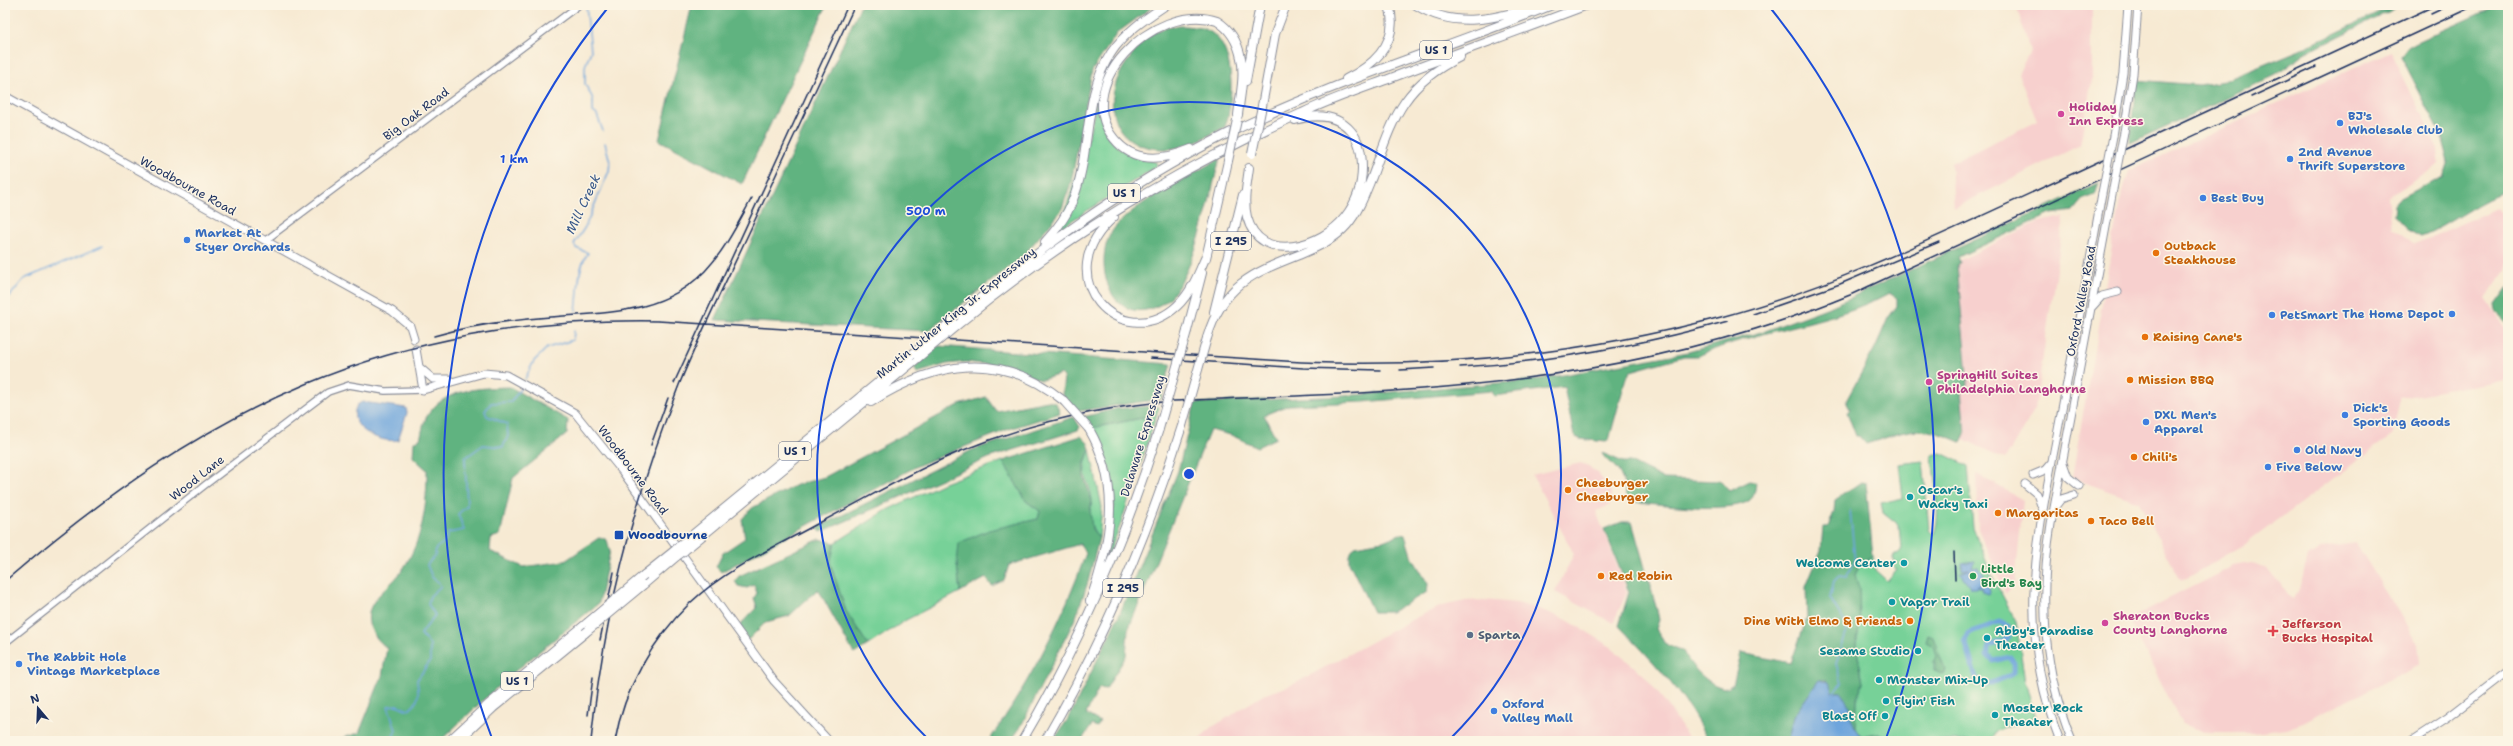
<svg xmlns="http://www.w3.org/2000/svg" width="2513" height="746" viewBox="0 0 2513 746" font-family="'Shantell Sans',sans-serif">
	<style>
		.built { fill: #f7d0ce }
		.green { fill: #77d198; stroke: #49807b }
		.forest { fill: #61b380; stroke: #3e716f }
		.water { fill: #6ea5dc; stroke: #446a9d }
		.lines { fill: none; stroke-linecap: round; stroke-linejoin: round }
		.stream { stroke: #6ea5dc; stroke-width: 1.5 }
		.canal { stroke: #6ea5dc; stroke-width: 5 }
		.minor-casing { stroke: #898c98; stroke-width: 8 }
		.major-casing { stroke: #898c98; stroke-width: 9 }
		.highway-casing { stroke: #898c98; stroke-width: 10 }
		.minor { stroke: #fff; stroke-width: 5.5 }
		.major { stroke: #fff; stroke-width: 7 }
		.highway { stroke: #fff; stroke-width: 8 }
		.rail { stroke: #1b2f5e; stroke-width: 1.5 }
		.major-bridge-casing { stroke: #898c98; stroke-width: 9; stroke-linecap: butt }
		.highway-bridge-casing { stroke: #898c98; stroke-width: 10; stroke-linecap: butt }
		.major-bridge { stroke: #fff; stroke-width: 7 }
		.highway-bridge { stroke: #fff; stroke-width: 8 }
		.ring { fill: none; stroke: #1d4ed8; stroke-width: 2 }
		.hotel-dot { fill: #d1479c; stroke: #fcf5e5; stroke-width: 1.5 }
		.shop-dot { fill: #3f7fe0; stroke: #fcf5e5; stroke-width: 1.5 }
		.food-dot { fill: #e8710a; stroke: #fcf5e5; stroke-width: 1.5 }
		.culture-dot { fill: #0f9aa8; stroke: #fcf5e5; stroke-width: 1.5 }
		.transit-dot { fill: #1a4fb4; stroke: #fcf5e5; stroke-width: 1.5 }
		.leisure-dot { fill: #2e9e5b; stroke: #fcf5e5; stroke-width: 1.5 }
		.health-dot { fill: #e0444e; stroke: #fcf5e5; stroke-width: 1.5 }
		.service-dot { fill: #5c6f8a; stroke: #fcf5e5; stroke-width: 1.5 }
		.labels { text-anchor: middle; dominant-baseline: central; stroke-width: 3; stroke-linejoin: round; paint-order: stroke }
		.shield { fill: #fcf5e5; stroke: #5e6a86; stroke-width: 1 }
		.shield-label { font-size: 11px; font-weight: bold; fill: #1b2f5e }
		.hotel-label { font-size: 12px; font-weight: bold; fill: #b23c85; stroke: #fcf5e5; text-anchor: start }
		.street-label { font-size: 12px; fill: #1b2f5e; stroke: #fcf5e5 }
		.shop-label { font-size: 12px; font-weight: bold; fill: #366cbe; stroke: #fcf5e5; text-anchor: start }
		.food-label { font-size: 12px; font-weight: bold; fill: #c56008; stroke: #fcf5e5; text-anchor: start }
		.culture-label { font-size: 12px; font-weight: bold; fill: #0d838f; stroke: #fcf5e5; text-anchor: start }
		.transit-label { font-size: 12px; font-weight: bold; fill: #164399; stroke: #fcf5e5; text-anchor: start }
		.leisure-label { font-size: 12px; font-weight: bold; fill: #27864d; stroke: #fcf5e5; text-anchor: start }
		.health-label { font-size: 12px; font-weight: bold; fill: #be3a42; stroke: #fcf5e5; text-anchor: start }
		.service-label { font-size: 12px; font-weight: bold; fill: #4e5e75; stroke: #fcf5e5; text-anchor: start }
		.water-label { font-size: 13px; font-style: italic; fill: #38588a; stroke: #fcf5e5 }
		.centre { fill: #1d4ed8; stroke: #fcf5e5; stroke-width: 2 }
		.ring-label { font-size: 12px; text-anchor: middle; font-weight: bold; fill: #1d4ed8; stroke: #fcf5e5; stroke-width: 3; stroke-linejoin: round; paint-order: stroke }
	</style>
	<rect width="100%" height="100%" fill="#fcf5e5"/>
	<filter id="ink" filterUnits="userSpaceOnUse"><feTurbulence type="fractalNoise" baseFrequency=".025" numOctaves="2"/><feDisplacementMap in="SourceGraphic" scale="8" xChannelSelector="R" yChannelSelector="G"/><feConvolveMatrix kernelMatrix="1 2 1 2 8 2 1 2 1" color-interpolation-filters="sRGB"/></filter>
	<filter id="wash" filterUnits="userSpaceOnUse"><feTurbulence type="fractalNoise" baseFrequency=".012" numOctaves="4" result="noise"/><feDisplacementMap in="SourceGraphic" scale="16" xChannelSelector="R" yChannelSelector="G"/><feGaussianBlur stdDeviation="0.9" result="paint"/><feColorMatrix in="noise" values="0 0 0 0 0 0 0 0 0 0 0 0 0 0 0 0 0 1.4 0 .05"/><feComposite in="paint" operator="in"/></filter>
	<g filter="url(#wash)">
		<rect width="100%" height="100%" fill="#f7ead3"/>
		<path class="built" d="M2016,5H2092V80L2080,145L1954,208L1951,163L2037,121L2018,74L2030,51Z
			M2391,51L2438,149L2439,164L2388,197L2392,228L2416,244L2496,208L2508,224V262L2506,270L2486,299L2508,331V376L2504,380L2400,398L2393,434L2247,543L2181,581L2139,502L2072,478L2119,205L2129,171Z
			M2064,217L2035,409L2005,459L1906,411L1952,264L2038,222Z
			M1581,463L1597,472L1611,491L1610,505L1596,511L1627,592L1613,623L1555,592L1574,554L1532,475Z
			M1977,474L2023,500L2015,585L2006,594L1978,529Z
			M2356,543L2418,644L2420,664L2303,723L2286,729L2254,733H2207L2182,724L2129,619L2233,566L2251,563L2267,568L2289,595L2294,598L2299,589L2308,557L2322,548Z
			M1484,600L1517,603L1542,610L1567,620L1604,642L1643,674L1669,707L1690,741H1197L1211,728L1263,695L1294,684L1417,617L1442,606L1466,601Z"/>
		<path class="green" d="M1098,94C1101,137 1113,154 1156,162L1157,166L1060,228L1090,130Z
			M1150,406L1159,407L1121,523L1105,565C1110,535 1119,502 1110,471C1106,456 1098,442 1092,428L1147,417L1152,411Z
			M1090,449L1102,507L1099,538C1092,530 1088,520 1090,509C1091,506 1092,503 1092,500C1088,473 1079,479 1090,449Z
			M1941,453L1968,466L1973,527L1991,574L2016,621L2025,682L2036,717L1997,731L1994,737L1988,741H1895L1878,733L1862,736L1856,732L1857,698L1863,683L1856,644L1860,624L1855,575L1857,566L1873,556L1875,570L1887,581L1897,569L1894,566L1893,557L1901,550L1899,525L1883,512L1881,503L1903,498L1899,464L1923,461L1929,530L1933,534C1943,520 1933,474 1932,455Z
			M1003,461L1026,501L1040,511L1038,519L1022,523L957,564L960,592L906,620L868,645L846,611L830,563L835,543L887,510L944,483Z"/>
		<path class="forest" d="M692,5H827L742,184L659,140Z
			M861,5H1155L1117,33L1092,71L1071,183L1061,211L1023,256L928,331L715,320Z
			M2396,5H2402L2304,54L2276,75L2130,143L2136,80L2199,85L2224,81L2300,50Z
			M2499,5H2508V192C2482,197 2449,226 2421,236L2406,228L2394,215L2395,204L2399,199L2443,176L2449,162L2442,136L2401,56L2407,47L2414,43Z
			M1185,26C1193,27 1201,27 1209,31C1236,46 1234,101 1225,127C1208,136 1183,150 1163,149C1107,148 1100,95 1130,58C1137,49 1143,39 1153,33C1162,27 1174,26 1185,26Z
			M1220,158C1208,201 1199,261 1171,297C1165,303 1158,306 1150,309C1108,321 1094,262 1111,233C1127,206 1192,175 1220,158Z
			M2099,183L2095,195L2082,200L2073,211L2050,214L1958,257L1960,262L1957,266L1968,385L1966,389L1962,383L1961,390L1965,434L1961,442C1916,422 1909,431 1866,444L1859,436H1856L1847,412L1850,410L1846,401L1876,346L1888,318L1897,306V298L1889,293C1831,325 1759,328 1698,356H1684L1631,371L1626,378L1609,440L1606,442L1580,439L1574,436L1564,387L1494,396L1492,391L1363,402L1289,405L1264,415L1276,438L1257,447L1231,435L1210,430L1128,630L1126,656L1106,689L1099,688L1086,714L1100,722L1097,727L1092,725L1081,741H1053L1070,716L1120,613L1178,471L1195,403L1343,396L1536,380L1688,352L1765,331L1832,306Z
			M2508,287V323L2496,311L2495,305Z
			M938,346L1171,364L1161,399L1079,411L1062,395L1064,377L1061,374L1041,380L1003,366L966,362L947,364L917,373L914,367Z
			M510,387L568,420L567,434L513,478L500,535L491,538L490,551L523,567L565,561L600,537L607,540L610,551L599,603L508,677L440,741H332L359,733L382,676L387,648C376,639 366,627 369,612C374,594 394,584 403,569C423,539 427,505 427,470L413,457L414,442L420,439C422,433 423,424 426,418C442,388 480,388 510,387Z
			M986,397L996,411L1048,401L1056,403L1060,413L1009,429L919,465L721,572L716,567L723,553L745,538L742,519L752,508L796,485L825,477L959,405Z
			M1150,406L1152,411L1147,417L1092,428L1083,417L1115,409Z
			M1074,417L1080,427L1078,430L991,457L821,532L817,528L972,450Z
			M1081,436L1088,443L1090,449L1084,465V477L1092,501L1090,510L1092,529L1099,538L1088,582L1076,617L1020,728L1011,741H989C1029,682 1063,620 1086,553L1080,544L1009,565L1004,580L992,586L986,578L960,592L957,564L959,543L989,530L1038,519L1040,511L1026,501L1003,461Z
			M1602,453L1623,462H1630L1664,479L1719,481L1725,485L1729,491L1750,481L1756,483C1755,489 1755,496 1750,500C1732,515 1652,503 1627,501C1625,490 1624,476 1615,467C1610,462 1605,460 1602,453Z
			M1861,482L1866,483L1873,556L1861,563L1855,575L1859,588L1860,624L1856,644L1863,683L1857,698L1856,731L1862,736L1878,733L1895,741L1874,738L1872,741C1848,741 1854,707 1841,692H1832L1826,680H1819L1793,717L1788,741H1708C1685,694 1655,663 1619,626L1629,592L1604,529L1622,522H1632L1657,610L1659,620L1656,629L1667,645L1683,651C1689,665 1711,689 1728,688L1733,685L1741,653L1791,663L1807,618L1806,587L1821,550L1823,527H1828L1834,512L1835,500Z
			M1400,534L1405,535L1411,555L1428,584L1427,592L1391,612H1373L1349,562V554L1355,546L1383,541Z
			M820,539L835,543L830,563L846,611L868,645L854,654L818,589L789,616L766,622L748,640L739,626L757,607L754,598L757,593L754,585L747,588L738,586L735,581L739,576Z
			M1928,635L1933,637L1945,670L1943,674L1935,670V662H1933L1936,656L1933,646L1926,642Z"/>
		<path class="water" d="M362,402L406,408L407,413L398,440C380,444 345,427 357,405Z
			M1974,561L1972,568L1978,567L1984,575L1983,582L1976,587L1986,582L1990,591L1988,594L1982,592L1981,588H1971L1960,573L1970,569L1962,570V563Z
			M1819,680L1829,682L1832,692H1841C1855,708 1847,729 1867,741H1788L1793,717Z"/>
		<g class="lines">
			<path class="stream" d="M586,5L591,51L585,66V84L593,99V112L597,115L603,131
				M5,302L24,279L102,246
				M576,311C579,292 577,267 588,253L576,248L574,244L585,227L609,171L610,162L605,143
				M525,379L534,361L547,348L573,340L574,331
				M1833,693L1842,683L1836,664L1847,631L1845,623L1830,598L1834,581L1839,576L1846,577L1855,562L1850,510
				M391,741L396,730L388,706L397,705L408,710C420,704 419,692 417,680L430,661V645L421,634L435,615L428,604L430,596L441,586L432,577L427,565L435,555L436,548L445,542L448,533L464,530L458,514L467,506L465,458L483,445L503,447L508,436L507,424L487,416L485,411L491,403L511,402L522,386"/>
			<path class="canal" d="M1999,622L2008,626L2009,636L2005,641L1989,646L1987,655L1993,661L2010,657L2014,663V674L1984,686L1976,678L1965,641L1969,633Z"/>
		</g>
	</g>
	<g filter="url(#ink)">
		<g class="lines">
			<defs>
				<path id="minor" d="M266,240L579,5
					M5,643L205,485L328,392L349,385L385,391L423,390"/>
				<path id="major" d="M5,96L392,311L410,326L414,339
					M2124,132L2133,74L2138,5
					M2113,136L2123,73L2128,5
					M2092,307L2102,296L2118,292
					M416,349L423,390L484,373L506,375L575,413L622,471L774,681L829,741
					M419,367L433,379H449
					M2063,463L2068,477L2079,486
					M2033,475L2045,470L2051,463
					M2025,484L2037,494L2042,508
					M2054,508L2061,499L2074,495
					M2060,741C2013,622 2039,533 2061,414C2075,340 2089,267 2102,193
					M2072,741C2043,670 2039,599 2051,524L2113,189
					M2412,741L2447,718L2508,671"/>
				<path id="highway" d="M1416,5C1454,29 1490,19 1532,8
					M1346,79C1376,64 1400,41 1389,5
					M1246,81L1260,5
					M1262,106L1275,34L1286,5
					M1191,149C1167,159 1138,164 1118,143C1065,89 1155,0 1217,21C1230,29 1238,43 1241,58C1245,76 1240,96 1238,115
					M1249,168C1247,184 1243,201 1247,217C1260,266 1323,246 1345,217C1356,203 1362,185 1362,168C1362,155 1360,141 1351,131C1336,114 1315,114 1295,120
					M1114,217C1045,277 1122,356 1177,306C1192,292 1199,272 1207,254
					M1045,242C1056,230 1066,218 1072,202C1092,155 1082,97 1111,53C1125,32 1145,19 1166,5
					M1206,258L1228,161
					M1214,312L1243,195
					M952,321C1037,251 1124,186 1223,136C1328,83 1443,49 1552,5
					M961,322C1064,237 1179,168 1302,113C1331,99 1361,89 1391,78C1456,53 1522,30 1587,5
					M1187,331L1202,273
					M1207,338C1223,284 1253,273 1301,254C1318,247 1335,239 1347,225C1359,211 1365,194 1372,177C1393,120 1401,86 1460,57
					M871,402C936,361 1000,349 1064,401
					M1089,429C1122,486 1111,543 1090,601
					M680,545L910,356
					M684,551L919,357
					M644,575L674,551
					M643,585L677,556
					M449,741L489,704L587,623
					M458,741L493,708L585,633
					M1022,741C1081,642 1125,538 1159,429
					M1045,741C1103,641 1147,537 1182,426"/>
			</defs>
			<use href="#minor" class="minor-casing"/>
			<use href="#major" class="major-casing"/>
			<use href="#highway" class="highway-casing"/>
			<use href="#minor" class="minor"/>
			<use href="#major" class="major"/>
			<use href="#highway" class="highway"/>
			<path class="rail" d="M2431,14L2450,5
				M2251,97L2316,67
				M1753,314L1840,284L1939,242
				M434,336C471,325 511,320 550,317C606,312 662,315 705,271C725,250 738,223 752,198
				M1150,358L1303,368L1380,370
				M1460,367C1550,362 1641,345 1728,321
				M1400,370L1434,368
				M674,383L848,5
				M651,445L668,398
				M1954,552L1955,579
				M5,581C207,407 387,317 658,321L1301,362C1443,368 1583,354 1721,317C1834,287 1940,235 2046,186C2176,126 2306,65 2436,5
				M600,640L614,572
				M588,715L593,677
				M591,741C603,619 634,499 679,385C703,326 733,268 760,209C791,141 823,73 855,5
				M615,741C624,689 652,640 690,603C727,568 775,547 819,523C866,499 912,471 961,451C1029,423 1100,407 1173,401C1271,396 1369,395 1467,385C1598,372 1729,345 1850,295L2476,5"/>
			<defs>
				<path id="major-bridge" d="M2113,189L2124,132
					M2102,193L2113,136"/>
				<path id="highway-bridge" d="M1252,154L1262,106
					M1228,161L1237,120
					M910,356L952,321
					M919,357L961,322
					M1064,401L1089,429
					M1182,426L1207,338
					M1159,429L1187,331
					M674,551L680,545
					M677,556L684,551
					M587,623L644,575
					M585,633L643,585"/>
			</defs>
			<use href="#major-bridge" class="major-bridge-casing"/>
			<use href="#highway-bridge" class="highway-bridge-casing"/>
			<use href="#major-bridge" class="major-bridge"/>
			<use href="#highway-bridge" class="highway-bridge"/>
		</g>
	</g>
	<g class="ring">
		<path d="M928 739A372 372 0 1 1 1450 739"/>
		<path d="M493 741A745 745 0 0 1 610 5M1768 5A745 745 0 0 1 1885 741"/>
	</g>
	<g class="hotel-dot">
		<circle cx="2061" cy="114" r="4"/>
		<circle cx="1929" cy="382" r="4"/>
		<circle cx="2105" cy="623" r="4"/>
	</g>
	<g class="shop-dot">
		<circle cx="2340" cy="123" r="4"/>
		<circle cx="2290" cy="159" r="4"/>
		<circle cx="2203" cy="198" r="4"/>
		<circle cx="187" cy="240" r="4"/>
		<circle cx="2452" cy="314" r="4"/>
		<circle cx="2272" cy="315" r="4"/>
		<circle cx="2345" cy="415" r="4"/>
		<circle cx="2146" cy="422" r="4"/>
		<circle cx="2297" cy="450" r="4"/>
		<circle cx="2268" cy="467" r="4"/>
		<circle cx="19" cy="664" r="4"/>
		<circle cx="1494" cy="711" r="4"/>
	</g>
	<g class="food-dot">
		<circle cx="2156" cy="253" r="4"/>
		<circle cx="2145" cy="337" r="4"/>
		<circle cx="2130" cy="380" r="4"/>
		<circle cx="2134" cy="457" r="4"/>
		<circle cx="1568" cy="490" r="4"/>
		<circle cx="1998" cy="513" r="4"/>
		<circle cx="2091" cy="521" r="4"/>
		<circle cx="1601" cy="576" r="4"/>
		<circle cx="1910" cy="621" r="4"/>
	</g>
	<g class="culture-dot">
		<circle cx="1910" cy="497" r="4"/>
		<circle cx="1904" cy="563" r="4"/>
		<circle cx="1892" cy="602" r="4"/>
		<circle cx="1987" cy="638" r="4"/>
		<circle cx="1918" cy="651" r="4"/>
		<circle cx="1879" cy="680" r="4"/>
		<circle cx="1886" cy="701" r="4"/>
		<circle cx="1995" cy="715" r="4"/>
		<circle cx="1885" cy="716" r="4"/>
	</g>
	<rect class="transit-dot" x="614" y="530" width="10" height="10" rx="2"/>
	<circle class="leisure-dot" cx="1973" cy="576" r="4"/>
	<path class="health-dot" d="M2271 625h4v4h4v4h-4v4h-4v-4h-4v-4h4z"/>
	<circle class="service-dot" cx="1470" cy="635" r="4"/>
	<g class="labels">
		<g class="shield">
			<rect x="1420" y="41" width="32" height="18" rx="3"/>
			<rect x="1108" y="184" width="32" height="18" rx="3"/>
			<rect x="1211" y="232" width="40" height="18" rx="3"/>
			<rect x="779" y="442" width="32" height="18" rx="3"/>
			<rect x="1103" y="579" width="40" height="18" rx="3"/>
			<rect x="501" y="672" width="32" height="18" rx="3"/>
		</g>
		<g class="shield-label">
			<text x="1436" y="50">US 1</text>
			<text x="1124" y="193">US 1</text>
			<text x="1231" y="241">I 295</text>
			<text x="795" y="451">US 1</text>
			<text x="1123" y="588">I 295</text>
			<text x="517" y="681">US 1</text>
		</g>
		<g class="hotel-label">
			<text x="2069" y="107">Holiday<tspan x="2069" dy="14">Inn Express</tspan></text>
			<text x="1937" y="375">SpringHill Suites<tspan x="1937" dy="14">Philadelphia Langhorne</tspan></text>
			<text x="2113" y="616">Sheraton Bucks<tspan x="2113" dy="14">County Langhorne</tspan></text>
		</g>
		<g class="street-label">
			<text transform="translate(416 114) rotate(-37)">Big Oak Road</text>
			<text transform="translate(188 186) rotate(29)">Woodbourne Road</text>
			<text transform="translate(2081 301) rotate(-79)">Oxford Valley Road</text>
			<text transform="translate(956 313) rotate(-39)">Martin Luther King Jr. Expressway</text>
			<text transform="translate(1143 436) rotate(-73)">Delaware Expressway</text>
			<text transform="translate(633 470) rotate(53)">Woodbourne Road</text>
			<text transform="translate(197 478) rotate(-38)">Wood Lane</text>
		</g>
		<g class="shop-label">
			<text x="2348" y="116">BJ's<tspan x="2348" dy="14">Wholesale Club</tspan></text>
			<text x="2298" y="152">2nd Avenue<tspan x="2298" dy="14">Thrift Superstore</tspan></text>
			<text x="2211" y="198">Best Buy</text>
			<text x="195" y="233">Market At<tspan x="195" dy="14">Styer Orchards</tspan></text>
			<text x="2444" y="314" text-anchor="end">The Home Depot</text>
			<text x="2280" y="315">PetSmart</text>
			<text x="2353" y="408">Dick's<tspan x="2353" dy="14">Sporting Goods</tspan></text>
			<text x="2154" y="415">DXL Men's<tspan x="2154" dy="14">Apparel</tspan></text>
			<text x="2305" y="450">Old Navy</text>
			<text x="2276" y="467">Five Below</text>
			<text x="27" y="657">The Rabbit Hole<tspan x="27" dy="14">Vintage Marketplace</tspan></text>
			<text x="1502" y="704">Oxford<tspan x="1502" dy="14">Valley Mall</tspan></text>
		</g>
		<g class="food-label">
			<text x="2164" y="246">Outback<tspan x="2164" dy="14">Steakhouse</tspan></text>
			<text x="2153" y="337">Raising Cane's</text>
			<text x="2138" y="380">Mission BBQ</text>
			<text x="2142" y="457">Chili's</text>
			<text x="1576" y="483">Cheeburger<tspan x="1576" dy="14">Cheeburger</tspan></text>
			<text x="2006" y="513">Margaritas</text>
			<text x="2099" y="521">Taco Bell</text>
			<text x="1609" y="576">Red Robin</text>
			<text x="1902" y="621" text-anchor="end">Dine With Elmo &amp; Friends</text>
		</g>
		<g class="culture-label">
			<text x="1918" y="490">Oscar's<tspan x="1918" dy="14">Wacky Taxi</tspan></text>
			<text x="1896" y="563" text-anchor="end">Welcome Center</text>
			<text x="1900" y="602">Vapor Trail</text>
			<text x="1995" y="631">Abby's Paradise<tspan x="1995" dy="14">Theater</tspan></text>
			<text x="1910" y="651" text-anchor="end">Sesame Studio</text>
			<text x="1887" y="680">Monster Mix-Up</text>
			<text x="1894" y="701">Flyin' Fish</text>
			<text x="2003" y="708">Moster Rock<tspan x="2003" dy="14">Theater</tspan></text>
			<text x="1877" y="716" text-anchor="end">Blast Off</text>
		</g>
		<g class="transit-label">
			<text x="628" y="535">Woodbourne</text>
		</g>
		<g class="leisure-label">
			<text x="1981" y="569">Little<tspan x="1981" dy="14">Bird's Bay</tspan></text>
		</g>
		<g class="health-label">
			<text x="2282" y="624">Jefferson<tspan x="2282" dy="14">Bucks Hospital</tspan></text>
		</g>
		<g class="service-label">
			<text x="1478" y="635">Sparta</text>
		</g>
		<g class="water-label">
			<text transform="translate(583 204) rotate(-65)">Mill Creek</text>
		</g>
	</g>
	<circle cx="1189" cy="474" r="6" class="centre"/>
	<g class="ring-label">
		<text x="514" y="163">1 km</text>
		<text x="926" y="215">500 m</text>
	</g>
	<rect width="2513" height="746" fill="none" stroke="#fcf5e5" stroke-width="20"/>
	<g transform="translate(38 708) rotate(341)" stroke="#fcf5e5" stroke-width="3" paint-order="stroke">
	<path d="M0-3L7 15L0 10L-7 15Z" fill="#1b2f5e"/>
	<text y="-6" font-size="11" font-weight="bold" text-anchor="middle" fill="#1b2f5e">N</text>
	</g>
</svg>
